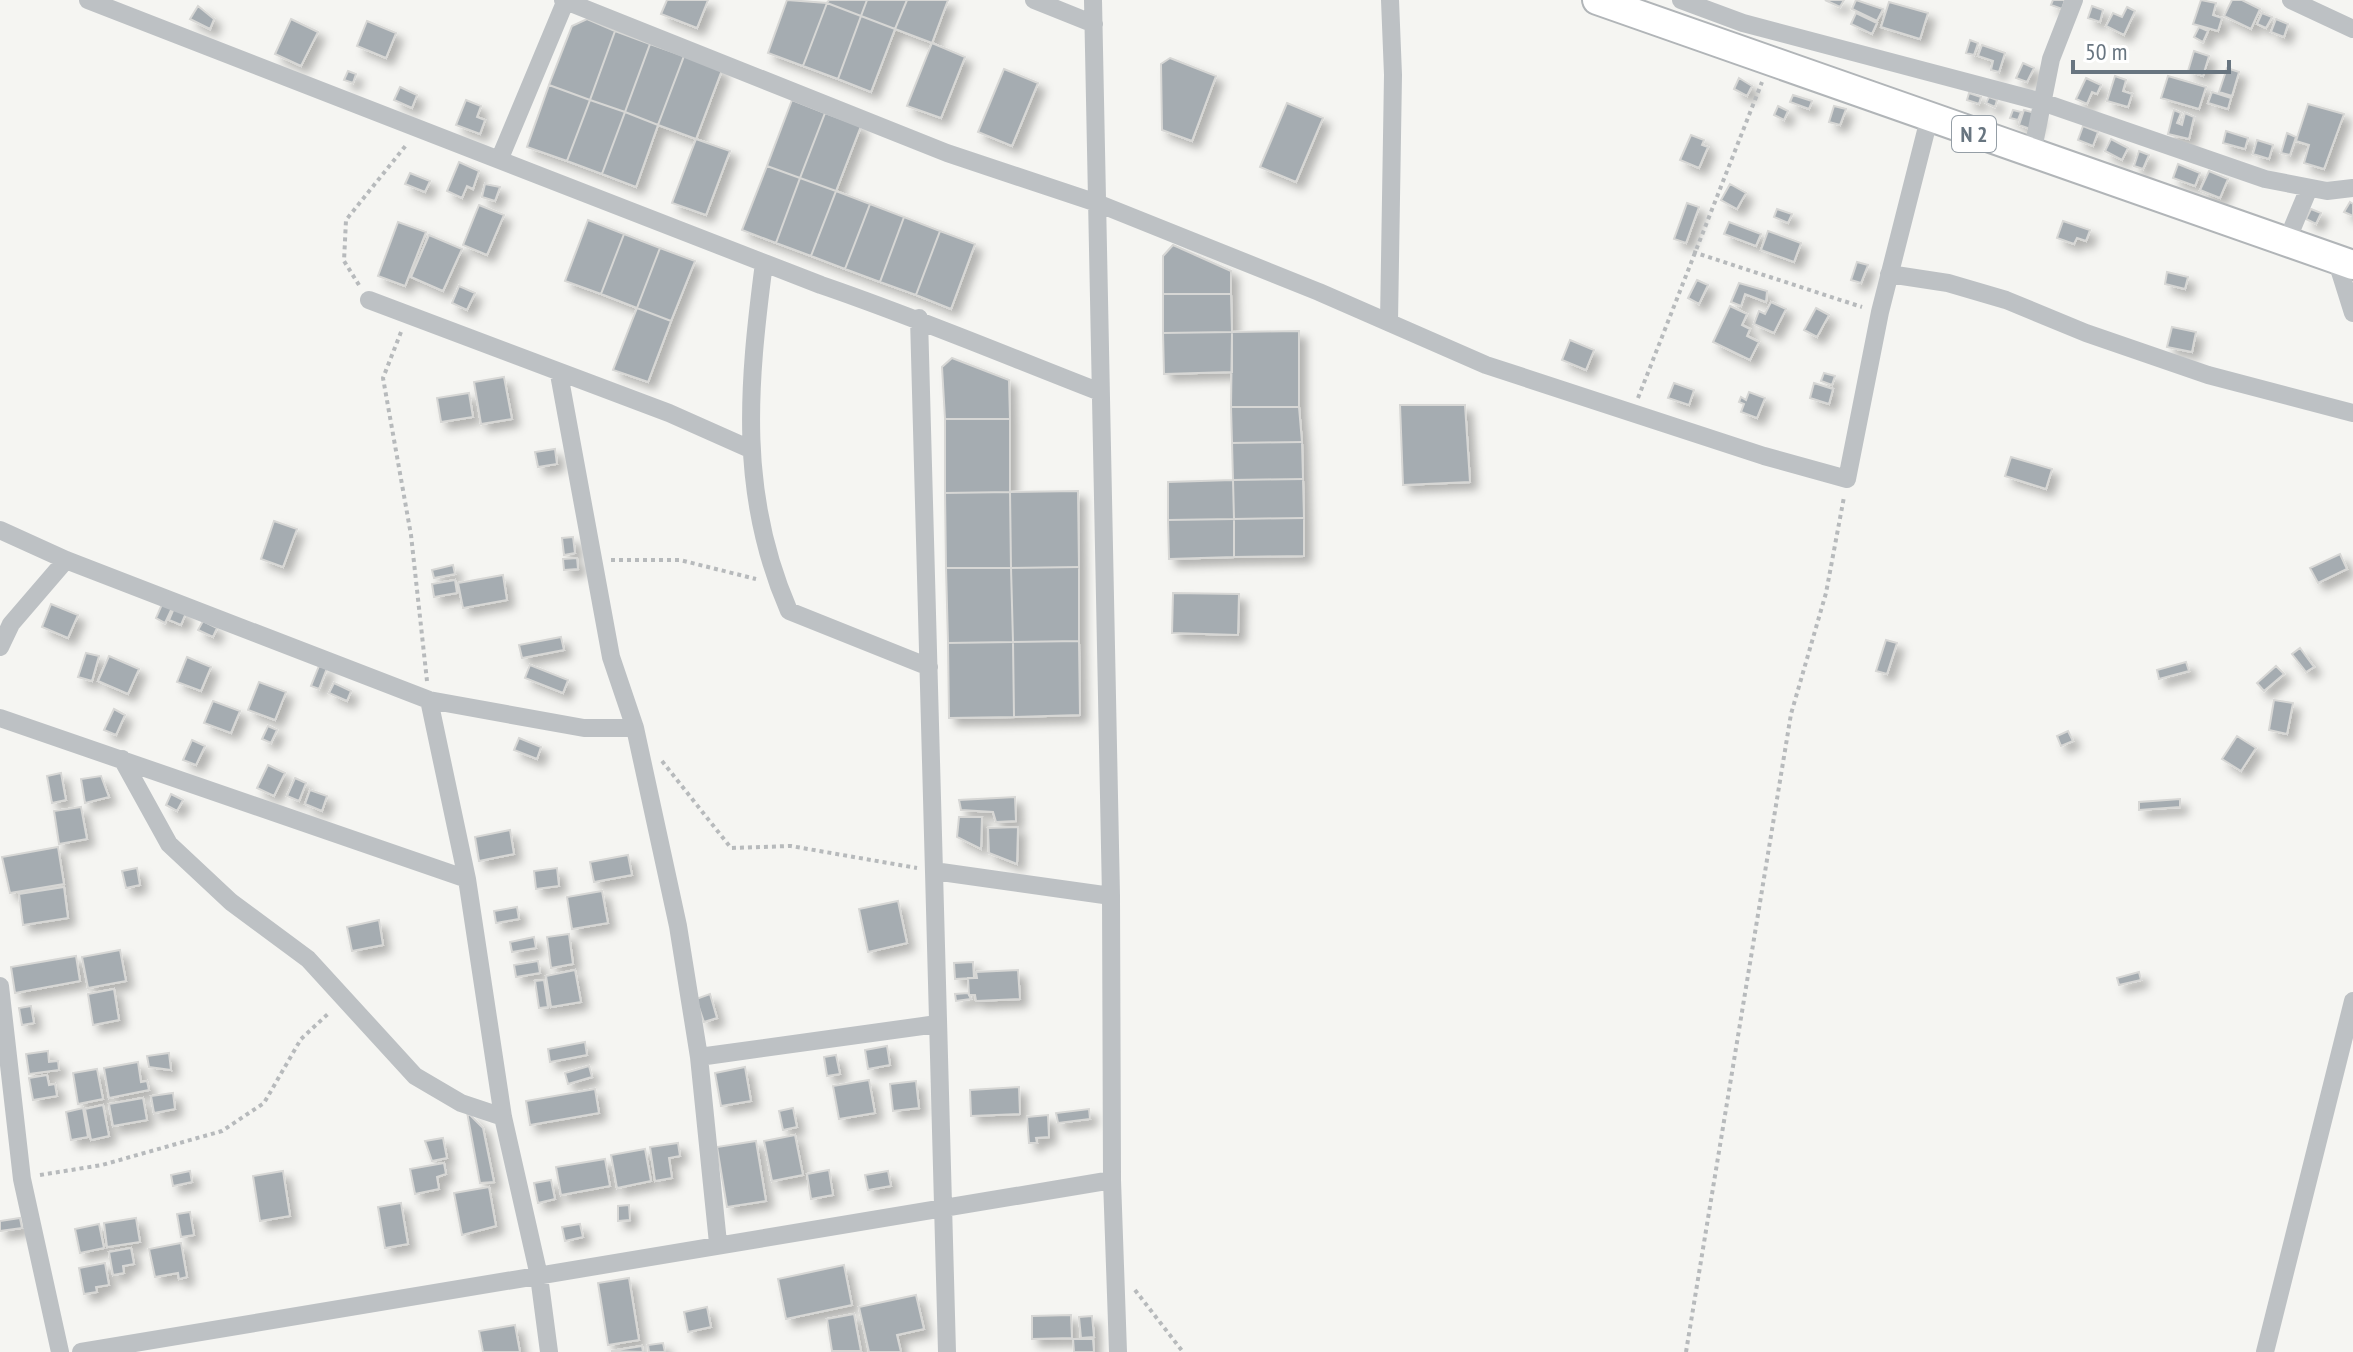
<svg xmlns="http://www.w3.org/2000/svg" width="2353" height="1352" viewBox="0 0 2353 1352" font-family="'PT Sans Narrow',sans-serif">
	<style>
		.building { fill: #a5acb1; stroke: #d7d7d5; stroke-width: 2; filter: url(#shadow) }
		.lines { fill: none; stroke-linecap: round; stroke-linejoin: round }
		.primary-casing { stroke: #b1b5b8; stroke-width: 32 }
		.path { stroke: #b7babc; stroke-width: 4; stroke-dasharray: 4 4; stroke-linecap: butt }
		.minor { stroke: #bdc1c4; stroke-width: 18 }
		.primary { stroke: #fff; stroke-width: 28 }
		.labels { text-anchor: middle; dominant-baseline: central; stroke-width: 8; stroke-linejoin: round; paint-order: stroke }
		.shield { fill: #fff; stroke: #959ea6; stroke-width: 2 }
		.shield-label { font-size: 22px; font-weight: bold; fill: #687580 }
	</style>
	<defs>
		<filter id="shadow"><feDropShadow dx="7" dy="7" stdDeviation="4" flood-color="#0004"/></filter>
	</defs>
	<rect width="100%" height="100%" fill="#f5f5f2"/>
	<path class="building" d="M667,0H708L697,28L661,14Z
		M787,0L827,3L803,66L768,53Z
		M829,0H867L861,16L827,3Z
		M867,0H907L895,29L861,16Z
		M907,0H948L932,43L895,29Z
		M1825,0H1844L1840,7Z
		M1856,0L1883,9L1877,21L1852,9Z
		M2053,0H2065L2062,9L2051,5Z
		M2201,0L2216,3L2213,15L2222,18L2218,31L2193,24Z
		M2232,0H2242L2260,9L2251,29L2224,16Z
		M1889,2L1928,13L1920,39L1881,27Z
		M827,3L861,16L838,79L803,66Z
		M198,6L214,19L210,29L190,19Z
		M2092,6L2103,10L2100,22L2088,18Z
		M2127,7L2135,11L2124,35L2106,26L2113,13L2122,17Z
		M1856,13L1877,23L1872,34L1851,24Z
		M2262,13L2272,17L2266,28L2257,24Z
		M861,16L895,29L871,92L838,79Z
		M291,19L318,32L301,66L275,54Z
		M587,19L615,31L590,100L549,85L572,26Z
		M2276,19L2288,24L2284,37L2271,32Z
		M367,21L396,33L386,58L357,46Z
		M2199,27L2208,31L2203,42L2194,37Z
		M615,31L650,44L625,112L590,100Z
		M1970,40L1978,43L1974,55L1966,53Z
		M932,43L965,57L941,118L907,106Z
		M650,44L684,56L658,125L625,112Z
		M1982,45L2005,53L1999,72L1991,70L1993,61L1978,56Z
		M2194,51L2209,56L2203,76L2188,71Z
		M684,56L722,70L696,139L658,125Z
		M1170,58L1216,76L1192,141L1162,130L1161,64Z
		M2023,63L2034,68L2027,82L2016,78Z
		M2227,68L2239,72L2232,96L2219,92Z
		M1004,69L1038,83L1012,146L978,132Z
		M348,71L356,74L353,83L344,80Z
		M2115,76L2126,80L2123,91L2132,94L2128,107L2107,101Z
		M2168,76L2206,87L2199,109L2161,98Z
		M1739,78L1752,86L1747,96L1734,89Z
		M2086,78L2101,85L2097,94L2092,92L2087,104L2076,99Z
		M549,85L590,100L567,161L527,147Z
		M400,87L417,95L412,108L394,100Z
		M2212,92L2231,98L2228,109L2208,103Z
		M1969,93L1981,97L1979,104L1967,100Z
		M1793,95L1812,101L1809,109L1790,102Z
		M1989,97L1997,100L1995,107L1986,103Z
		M466,100L481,106L477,117L485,120L480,134L456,125Z
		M590,100L625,112L602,174L567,161Z
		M792,100L825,113L800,178L767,166Z
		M1287,103L1323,118L1296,182L1260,167Z
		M2308,104L2344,114L2324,169L2304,163L2309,145L2296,141Z
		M1778,106L1788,111L1784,120L1774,115Z
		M1834,106L1846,109L1840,125L1829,122Z
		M2013,110L2021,112L2018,120L2010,118Z
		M2024,110L2039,114L2033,130L2019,125Z
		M2174,110L2181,113L2177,123L2182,125L2185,113L2194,117L2189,139L2168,134Z
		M625,112L658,125L636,187L602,174Z
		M825,113L861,126L836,191L800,178Z
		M2083,126L2098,132L2093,146L2078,140Z
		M2226,131L2248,138L2245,149L2223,143Z
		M2287,133L2296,137L2290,155L2281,153Z
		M1691,135L1704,140L1702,145L1708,147L1699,168L1680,160Z
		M696,139L730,151L706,215L672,203Z
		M2111,139L2128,148L2122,160L2105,151Z
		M2257,140L2273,145L2269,159L2253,154Z
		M2139,151L2149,155L2143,169L2134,166Z
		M459,162L479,171L473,189L467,186L462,198L447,191Z
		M2178,164L2200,173L2195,186L2173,178Z
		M767,166L800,178L776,243L742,230Z
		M2209,171L2228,179L2220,198L2200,190Z
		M410,173L430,181L425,192L405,184Z
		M800,178L836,191L811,256L776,243Z
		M485,184L500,187L495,201L482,197Z
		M1730,184L1746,193L1737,209L1721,200Z
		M836,191L870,204L845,269L811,256Z
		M2350,202L2353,204V216L2344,212Z
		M1687,203L1699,207L1686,243L1674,239Z
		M870,204L904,217L880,282L845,269Z
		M479,205L504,215L487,255L463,245Z
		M1777,209L1792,214L1788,223L1774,217Z
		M2311,209L2321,213L2316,224L2306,219Z
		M904,217L940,231L916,295L880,282Z
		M588,220L624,234L601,294L565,281Z
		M2063,221L2090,230L2086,241L2077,238L2074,244L2057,238Z
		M398,222L426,232L405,286L378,276Z
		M1729,222L1761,234L1756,246L1724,234Z
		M940,231L975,244L951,309L916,295Z
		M1768,231L1801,243L1794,262L1761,250Z
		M624,234L660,248L637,308L601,294Z
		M429,235L462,249L443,291L411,277Z
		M1173,245L1231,271V294H1163V256Z
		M660,248L695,261L671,321L637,308Z
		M1857,262L1868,265L1861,283L1851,280Z
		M2167,272L2188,277L2185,289L2165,284Z
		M1697,280L1708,285L1699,304L1688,298Z
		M1739,283L1767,291L1766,302L1745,294L1741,306L1731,302Z
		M459,286L475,293L467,310L452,303Z
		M1163,294H1231L1232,332L1163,333Z
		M1771,302L1786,309L1774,333L1754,324L1759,311L1765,314Z
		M1730,306L1747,314L1742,325L1750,329L1747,336L1759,342L1750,360L1713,342Z
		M637,308L671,321L648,382L613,370Z
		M1816,308L1829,315L1817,337L1804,330Z
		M2172,327L2196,332L2192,352L2167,347Z
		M1299,331V407H1231L1232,332Z
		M1232,332V372L1164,374L1163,333Z
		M1570,340L1594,350L1586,370L1562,360Z
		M952,358L1009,380L1010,419H945L942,367Z
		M1824,373L1835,376L1832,385L1821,381Z
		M504,377L512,419L481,424L474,382Z
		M1674,383L1694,390L1689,405L1668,398Z
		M1814,383L1833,389L1829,404L1810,398Z
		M1749,392L1765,398L1757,418L1741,412L1744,404L1739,402L1741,397L1746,400Z
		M469,393L473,417L441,422L437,398Z
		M1400,405H1465L1470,482L1403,485Z
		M1231,407H1299L1302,442L1232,443Z
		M945,419H1010V492L945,493Z
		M1302,442L1303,479L1233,480L1232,443Z
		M555,449L557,464L538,467L535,452Z
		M2011,457L2052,469L2046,489L2005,476Z
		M1303,479L1304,518L1234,519L1233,480Z
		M1233,480L1234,519L1168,520V482Z
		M1078,491L1079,567L1011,568L1010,492Z
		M1010,492L1011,568H946L945,493Z
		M1304,518V556L1234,557V519Z
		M1234,519V557L1169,559L1168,520Z
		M274,521L297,529L283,567L261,559Z
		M573,537L575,553L564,555L562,538Z
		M2340,554L2347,569L2318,583L2310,568Z
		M577,558L578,569L564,570L563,559Z
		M453,565L455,574L434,578L432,570Z
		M1079,567V641L1013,642L1011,568Z
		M946,568H1011L1013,642L948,643Z
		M503,575L507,600L463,608L458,583Z
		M455,580L457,593L434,597L432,584Z
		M1173,593L1239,594L1238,635L1172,633Z
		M163,602L173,606L165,623L156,618Z
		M51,604L78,615L68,638L42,627Z
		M174,608L186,613L181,625L169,620Z
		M203,621L217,628L213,637L198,630Z
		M561,637L564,650L522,658L519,645Z
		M1886,640L1897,643L1887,674L1876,671Z
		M1079,641L1080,715L1014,717L1013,642Z
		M1013,642L1014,717L949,718L948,643Z
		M2300,648L2314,667L2306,672L2292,654Z
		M86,653L99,656L92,681L78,677Z
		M109,656L139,669L128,694L98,681Z
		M187,657L211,667L201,691L177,682Z
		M2186,662L2189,671L2159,679L2157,670Z
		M530,665L568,680L563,693L525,678Z
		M319,666L327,668L319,689L311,686Z
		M2276,666L2284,674L2264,691L2257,683Z
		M259,682L286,692L275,720L248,710Z
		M334,683L351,691L347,701L329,693Z
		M2274,700L2293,703L2287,734L2269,730Z
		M213,701L240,711L231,733L204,723Z
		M114,709L125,715L116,735L104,730Z
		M268,726L277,730L271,743L262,739Z
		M2068,731L2073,741L2061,746L2057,736Z
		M2237,736L2256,748L2241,771L2222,759Z
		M519,738L541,747L537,759L514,750Z
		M192,740L205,746L196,765L183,760Z
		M268,765L285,773L274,796L257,788Z
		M61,773L66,800L52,803L47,776Z
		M101,776L109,797L85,803L81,779Z
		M295,778L306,783L299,801L287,796Z
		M310,790L327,796L322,811L305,804Z
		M171,794L183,800L177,811L166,805Z
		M1015,797L1016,821L996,822L993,812L961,810L959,800Z
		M2180,799V807L2139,810V802Z
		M81,807L87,839L59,844L54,811Z
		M959,817H982L981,849L957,837Z
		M1018,827L1017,864L989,853L988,828Z
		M510,830L514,854L479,861L475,837Z
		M58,847L64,884L10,893L2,857Z
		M628,855L632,875L594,882L590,862Z
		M137,868L140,885L126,888L122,871Z
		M557,868L559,886L536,889L534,871Z
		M64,887L68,918L23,925L19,894Z
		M602,891L608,923L572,929L567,897Z
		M898,901L907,943L868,952L859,909Z
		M517,907L519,919L496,923L494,911Z
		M379,920L383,945L352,951L347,927Z
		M569,934L573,964L551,968L547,937Z
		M534,937L536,948L512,952L510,942Z
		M120,950L126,981L88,988L82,957Z
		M76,956L80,981L15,993L11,967Z
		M538,961L540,973L516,977L514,965Z
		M973,962L974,978L955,979L954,963Z
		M575,970L581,1002L551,1007L546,976Z
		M1018,970L1020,999L976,1001L975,995H969L968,978H977L976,972Z
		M2139,972L2141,980L2119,985L2117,978Z
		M544,980L548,1007L539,1008L535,981Z
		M114,989L119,1020L93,1025L88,994Z
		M968,993L971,999L956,1001L955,994Z
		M710,994L717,1018L704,1022L696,999Z
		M31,1006L34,1023L22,1025L19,1008Z
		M585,1042L587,1055L550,1062L548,1049Z
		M887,1046L890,1065L868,1069L865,1050Z
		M48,1051L49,1062L58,1061L59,1070L29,1074L26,1054Z
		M169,1053L171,1070L149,1067L147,1056Z
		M836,1055L840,1074L827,1076L824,1057Z
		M138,1062L141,1082L147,1081L149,1090L109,1098L104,1068Z
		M589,1066L592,1077L568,1084L565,1073Z
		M745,1067L751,1101L721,1106L715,1073Z
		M97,1069L103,1099L78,1104L73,1073Z
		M47,1075L49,1085L55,1084L57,1096L33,1100L29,1078Z
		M869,1080L875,1113L839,1119L833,1086Z
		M916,1081L919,1108L893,1111L890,1084Z
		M1019,1087L1020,1114L971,1116L970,1090Z
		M595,1089L599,1113L530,1125L526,1101Z
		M173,1093L175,1109L154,1113L151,1096Z
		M143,1098L147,1120L113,1126L109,1104Z
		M103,1105L109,1136L91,1140L85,1109Z
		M83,1108L88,1137L71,1140L66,1112Z
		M793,1108L797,1127L783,1130L779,1111Z
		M1089,1109L1090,1119L1058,1123L1056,1113Z
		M467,1112L483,1128L494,1182L480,1183Z
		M1048,1115L1049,1137L1036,1138L1037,1143H1029L1027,1117Z
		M795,1135L803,1175L772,1181L764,1141Z
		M443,1138L447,1158L432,1161L425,1141Z
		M756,1141L766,1201L727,1207L717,1147Z
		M678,1143L680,1156L669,1158L672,1178L655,1181L650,1147Z
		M645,1149L651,1181L617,1188L611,1155Z
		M605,1159L610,1186L561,1195L556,1167Z
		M444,1163L446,1174L437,1177L439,1189L415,1194L410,1169Z
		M829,1170L833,1195L811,1199L807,1174Z
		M190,1171L192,1182L173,1186L171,1175Z
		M283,1171L290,1216L260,1221L253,1176Z
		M888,1171L891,1186L868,1190L865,1175Z
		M551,1180L555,1199L538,1203L534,1183Z
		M489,1187L496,1226L462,1235L454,1193Z
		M401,1203L408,1244L385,1248L378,1207Z
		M629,1205L630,1220L618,1221V1206Z
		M190,1212L194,1235L181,1237L177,1214Z
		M20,1218L22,1228L0,1231V1221Z
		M136,1218L140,1242L107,1247L104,1223Z
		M99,1224L104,1248L80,1253L75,1229Z
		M580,1224L583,1237L565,1241L562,1227Z
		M181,1243L187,1277L179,1279L178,1273L155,1277L149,1249Z
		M131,1248L134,1264L123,1266L124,1273L113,1275L109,1252Z
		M105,1263L109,1285L96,1287L97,1292L84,1294L79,1268Z
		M844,1265L852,1305L786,1319L778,1279Z
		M629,1278L639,1340L608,1345L598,1283Z
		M916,1295L924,1329L897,1335L901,1352H869L859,1307Z
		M707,1307L711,1327L688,1332L684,1312Z
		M854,1314L861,1351H832L827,1319Z
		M1071,1315L1072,1338L1032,1339V1316Z
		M1092,1316L1094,1337L1081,1338L1079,1317Z
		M515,1325L520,1352H483L479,1331Z
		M1073,1339H1093L1094,1352H1074Z
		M663,1343L665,1352H649L648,1345Z
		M642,1346L643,1352L611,1351Z"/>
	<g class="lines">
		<defs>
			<path id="primary" d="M1597,0L2353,265"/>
		</defs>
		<use href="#primary" class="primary-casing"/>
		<path class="path" d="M1693,252L1862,307
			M359,285L344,261L346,220L407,144
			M401,332L383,378L411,535L427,681
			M1638,398L1762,82
			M611,560H680L756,579
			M662,761L731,848L791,846L917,868
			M40,1175L102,1165L222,1131L264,1103L301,1039L330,1012
			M1135,1290L1183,1352
			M1686,1352L1791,714L1826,593L1844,497"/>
		<path class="minor" d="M88,0L821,285C915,317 1007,356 1100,392
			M563,0L947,153L1097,203L1319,292L1486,365L1764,456L1847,479L1880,312L1929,119
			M1034,0L1094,24
			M1093,0L1111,896L1112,1180L1118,1352
			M1681,0L1743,23L2042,102L2265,179L2327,191L2353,188
			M2291,0L2353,29
			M2032,154L2051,59L2074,0
			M500,158L566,0
			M2286,243L2309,188
			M2336,259L2353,313
			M764,263C748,386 738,494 789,611L929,667
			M1889,274L1948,283L2006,300L2086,333L2208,375L2353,413
			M369,300L669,413L750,449
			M919,318L947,1352
			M1389,322L1393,75L1390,0
			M559,374L611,657L635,728L678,926L699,1057L718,1243
			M0,530L66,560L429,700L584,728H635
			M0,647L11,624L66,560
			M429,700L467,879L503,1117L539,1276L549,1352
			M0,718L467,879
			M122,759L169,844L231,902L308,959L415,1076L461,1103L503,1117
			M934,871L1111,896
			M0,986L22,1179L60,1352
			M699,1057L937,1024
			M81,1352L1112,1180
			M2265,1352L2353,1001"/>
		<use href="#primary" class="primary"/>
	</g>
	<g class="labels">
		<rect class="shield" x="1952" y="116" width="44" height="36" rx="6"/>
		<g class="shield-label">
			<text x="1974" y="134">N 2</text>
		</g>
	</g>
	<path d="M2073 60v12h156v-12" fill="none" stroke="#687580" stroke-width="4"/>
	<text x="2085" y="60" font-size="24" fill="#687580" stroke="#ffffff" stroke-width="6" paint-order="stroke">50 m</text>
</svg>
